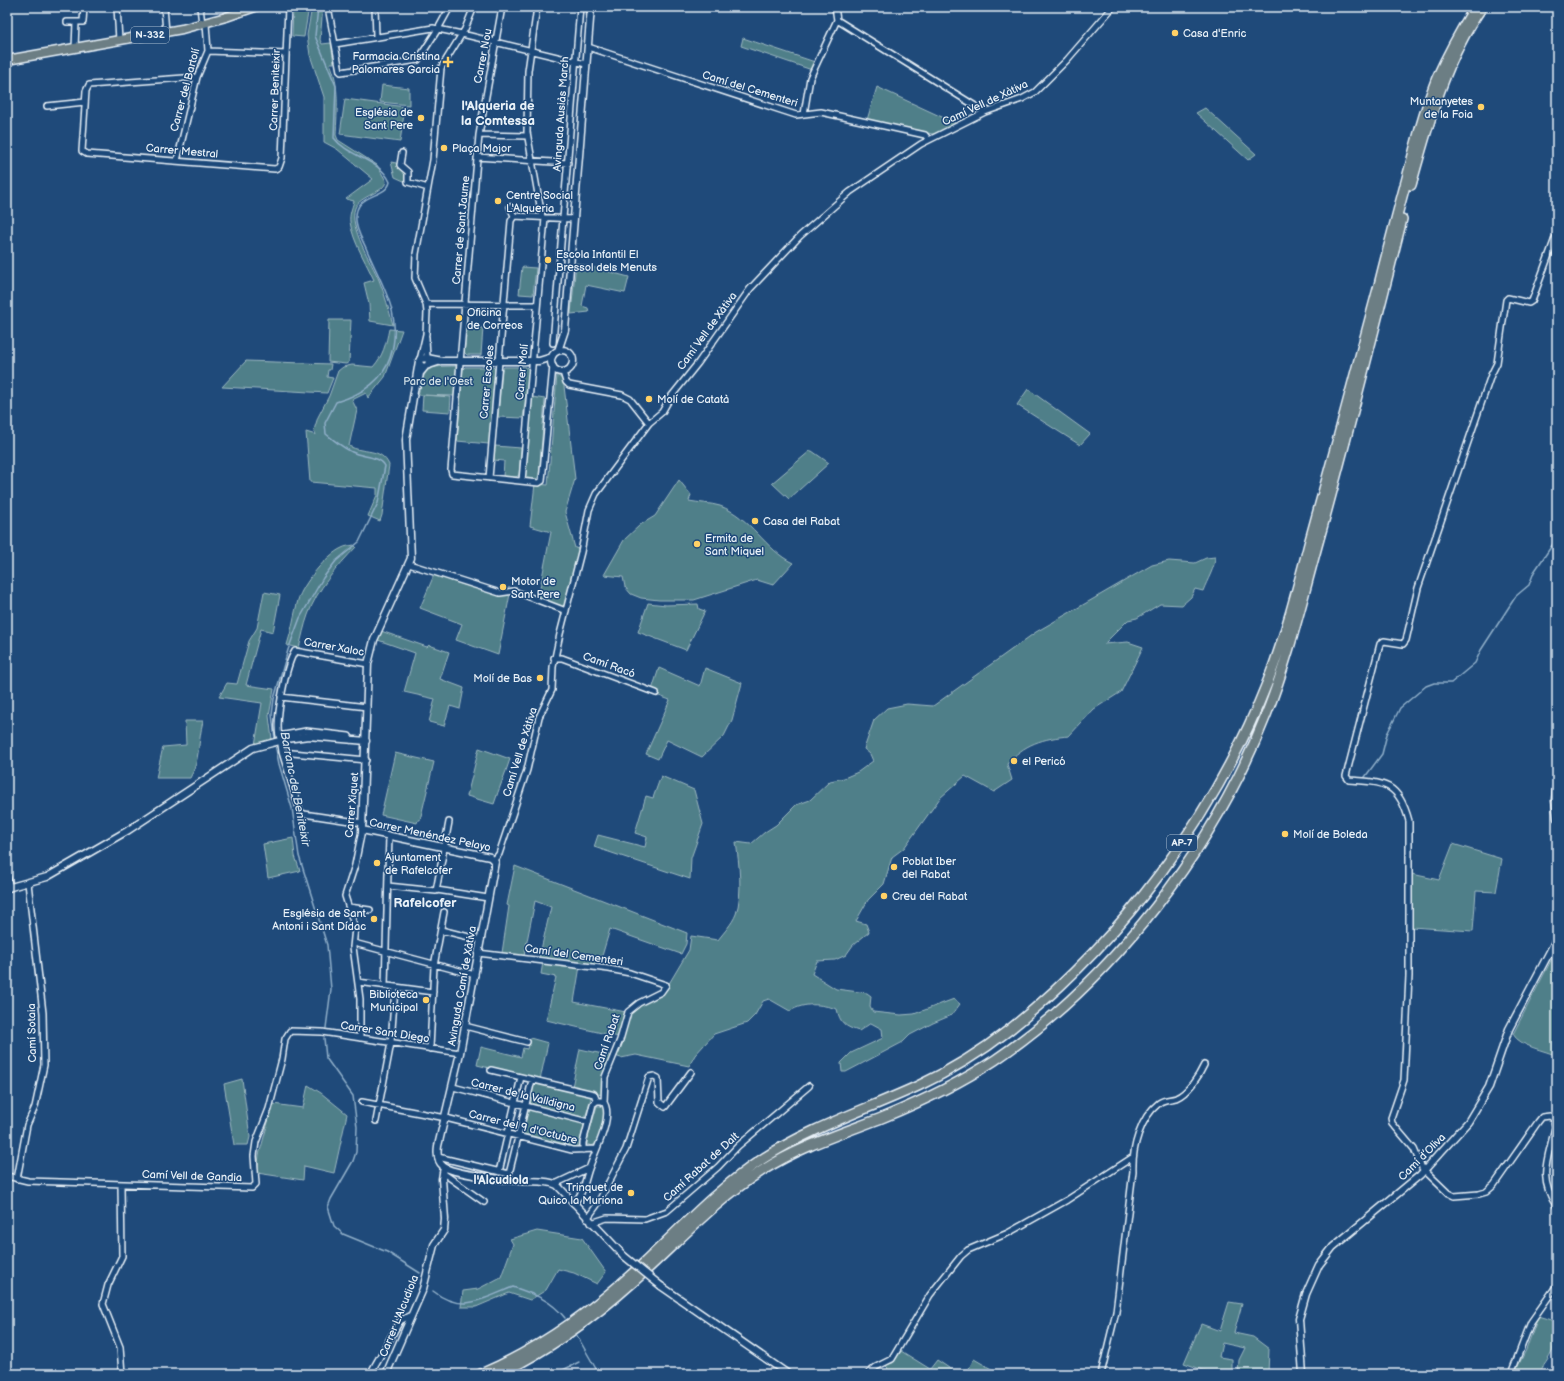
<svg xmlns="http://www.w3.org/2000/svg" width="1564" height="1381" viewBox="0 0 1564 1381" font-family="'Balsamiq Sans',sans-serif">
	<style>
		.green { fill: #507f89; stroke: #9cb8c0 }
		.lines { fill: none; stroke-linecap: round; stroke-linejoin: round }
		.stream { stroke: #91b0ca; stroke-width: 1.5 }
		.minor-casing { stroke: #e8f1f8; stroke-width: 8 }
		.tertiary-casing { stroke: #e8f1f8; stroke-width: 9 }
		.trunk-casing { stroke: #e8f1f8; stroke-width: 11 }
		.motorway-casing { stroke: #e8f1f8; stroke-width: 12 }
		.minor { stroke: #1f4a7a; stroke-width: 5 }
		.tertiary { stroke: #1f4a7a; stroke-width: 6 }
		.trunk { stroke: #6c7e84; stroke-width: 8 }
		.motorway { stroke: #6c7e84; stroke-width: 9 }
		.tertiary-bridge-casing { stroke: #e8f1f8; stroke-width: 9; stroke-linecap: butt }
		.tertiary-bridge { stroke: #1f4a7a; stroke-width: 6 }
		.poi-dot { fill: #ffd166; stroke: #1f4a7a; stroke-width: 1.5 }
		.labels { text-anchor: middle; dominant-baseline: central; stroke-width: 3; stroke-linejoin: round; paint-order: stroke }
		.shield { fill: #1f4a7a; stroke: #acbfd2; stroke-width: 1 }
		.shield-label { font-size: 10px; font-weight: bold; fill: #e8f1f8 }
		.poi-label { font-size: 11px; fill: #e8f1f8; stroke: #1f4a7a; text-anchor: start }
		.street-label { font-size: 11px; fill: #e8f1f8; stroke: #1f4a7a }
		.park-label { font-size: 11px; fill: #d1e0e7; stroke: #1f4a7a }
		.water-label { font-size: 12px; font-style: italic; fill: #d2e1ec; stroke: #1f4a7a }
		.neighbourhood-label { font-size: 12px; font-weight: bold; fill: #e8f1f8; stroke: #1f4a7a }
		.quarter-label { font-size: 13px; font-weight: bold; fill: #e8f1f8; stroke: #1f4a7a }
	</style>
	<rect width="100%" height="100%" fill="#1f4a7a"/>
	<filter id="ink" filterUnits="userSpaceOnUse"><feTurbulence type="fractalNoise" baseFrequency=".025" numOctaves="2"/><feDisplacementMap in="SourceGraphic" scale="8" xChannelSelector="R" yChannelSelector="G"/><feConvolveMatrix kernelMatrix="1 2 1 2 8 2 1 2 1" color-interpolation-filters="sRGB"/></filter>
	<g filter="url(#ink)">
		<path class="green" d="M293,7H309L304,37L292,36Z
			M312,7H323L320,40L322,44L331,43L334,63H330C340,86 337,110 336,135L338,140L377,165L386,181C385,193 360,195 355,208C348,227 372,263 379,280C385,295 389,310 393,325L370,321L369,304L364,283L374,280C366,262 353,242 350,222C349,215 352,208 354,201L346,199L373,179L337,149L324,142V97L310,55L307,35Z
			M743,38L815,62L812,70L741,46Z
			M382,85L409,88V105L380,102Z
			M877,87L957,124L937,135L867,120Z
			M345,99L405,107L400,142L340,134Z
			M1205,108L1256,154L1248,160L1196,113Z
			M391,162L396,163L406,172V182L395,177Z
			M576,263L629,277L625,293L586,285L582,306L588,308L589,312L571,314Z
			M522,267L536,268L533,295L519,294Z
			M329,320H351L349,362L346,364L328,362Z
			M467,328H483L481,355H467L464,352Z
			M389,329L402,330L385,377L368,398L366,393L352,400L357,410L349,446C363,454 381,447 389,465L382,515L380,521L368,516L377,495V488L310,482L306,432L316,435L314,430L318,417L329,396L338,371L343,367L352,365L373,367C383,356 386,344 389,329Z
			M246,361L331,364L330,370H328L327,377L333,378L327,393L222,387Z
			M457,366L454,396L418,395C426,364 427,367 457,366Z
			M465,367H493L495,369L489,444L457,441L463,369Z
			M504,367H526L529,370L523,418L498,417L502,370Z
			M557,375L562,379L564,386L575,479L565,512L575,548L579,549L574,575L564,607H558L538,598L551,532L530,526L535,484L548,485Z
			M1028,389L1090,434L1080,445L1017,405Z
			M423,395L451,397L450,412L422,410Z
			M532,397L545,399L539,477L536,479L527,478L525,476Z
			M495,446L521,448L519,475L516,477L503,476L504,461L494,460Z
			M810,451H812L829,463L789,499L772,483Z
			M679,480L691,495L689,501C699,503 710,503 720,506C751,517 765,550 793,563L773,585L757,580L694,600H659L641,598L631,594L625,587L623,577L604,575L624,540L640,525L655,516Z
			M354,545L356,547C337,567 317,589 308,615C304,626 302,637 299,648L287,645C292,630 294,614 298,600C303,584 326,555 342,548C345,546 350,546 354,545Z
			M1215,557C1215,568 1207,580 1203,591L1195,589L1191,597L1182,605L1160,604L1137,618L1128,620L1104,644L1128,642L1143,647L1121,692L1094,709L1069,736C1044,738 1023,744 1007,764L1012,780L994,792L965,776L940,798L904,848L892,857L884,884L868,900L856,921L866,924L869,932L853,945L846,955L835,960L817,961L812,974L836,989L867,993L871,996L870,1006L873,1012L901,1015L914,1014L954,999L960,1004L952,1015L933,1023L910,1035L903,1042L846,1072H842L841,1063L851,1053L883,1038L882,1029L871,1023L859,1031C845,1027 840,1023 837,1009C820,1004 805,1002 790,1011L769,999L763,1001L755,1015L747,1023L714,1034L695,1055L689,1066L636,1055L621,1058L615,1056L631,1011L667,987L689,950L691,936L718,940C724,932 732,924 736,914C743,894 739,863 736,842L751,844L765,832L776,825L796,805L810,800L830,781L844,778L858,772L873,761L870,754L864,749L874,720L887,708L907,704L933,706L1036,632L1152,565L1169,561L1195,563L1206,558Z
			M434,575C459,583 483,593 510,594L498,655L456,640L462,624L420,608Z
			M264,592L280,595L273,632L261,629L246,685L274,689L269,716L272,739L255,745L262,703L219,697L227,683L237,684L249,641L257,628Z
			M648,603L666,605L698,604L699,609L705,611L686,650L638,632Z
			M381,631L427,647L429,645L449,652L440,679L464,688L460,709L450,706L444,726L429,722L435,699L404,692L415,653L378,640Z
			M659,668L700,686L705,668L742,683L732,720L724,736L702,757L667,740L658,759L646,754L670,700L651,693Z
			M185,721H203C198,741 200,761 190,778H156L163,747L186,745Z
			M479,748L510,759C505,775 499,788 494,804L467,796Z
			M395,753L434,762L420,820H418L417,823L381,815Z
			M661,776L694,790L703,824L691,858L690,879L594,847L598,835L645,847L647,837L635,833L646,796L653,798Z
			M293,838L295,856L300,871L268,878L263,844Z
			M1453,844L1502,859L1496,892L1476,891L1473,931L1411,927L1412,874L1439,880Z
			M515,866L687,933L686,944L681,954L610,929L599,966L539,958L551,907L535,901L524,956L502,953L509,906L507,905Z
			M1557,949V1056C1545,1050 1520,1047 1513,1034Z
			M543,962L580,966L574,1002L626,1012L619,1037L546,1020L556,977L541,974Z
			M530,1038L548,1043L540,1080L477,1065L481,1047L521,1057L523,1048L527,1049Z
			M580,1049L612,1056L602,1095L572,1087Z
			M242,1079L250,1137L248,1145H234L224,1084Z
			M536,1083L589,1095L591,1098L586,1115L583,1117L532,1104L529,1101L533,1084Z
			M308,1085L321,1093L347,1114L334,1173L304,1166L303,1180L257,1173L259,1155L273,1104L303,1108Z
			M597,1106H601L604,1110C603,1120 603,1143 591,1146L587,1144V1140Z
			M530,1110L582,1123L584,1126L579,1145L576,1147L524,1134L523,1131L528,1112Z
			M537,1231L582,1238L606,1272L597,1284L574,1273L558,1269L546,1290L530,1300L509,1293L476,1307H461L463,1291L478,1289L501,1277L513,1244L510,1239Z
			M1229,1302L1242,1304L1234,1333L1253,1337L1269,1349L1268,1374H1238L1239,1360L1245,1348L1222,1343L1219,1357L1232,1359V1374H1214L1184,1363L1201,1324L1220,1331Z
			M1538,1316L1554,1321C1560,1344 1550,1356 1537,1374H1514L1526,1350Z
			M901,1351L930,1369L937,1360L958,1374H884L888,1368L885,1365L893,1363Z
			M974,1359L1000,1374H966Z"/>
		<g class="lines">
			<path class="stream" d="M275,740L272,715L274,699L288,650L300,618L323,578L336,561L359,542L378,503L385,466C380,457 367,457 357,454C346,451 335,441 326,434L325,423L336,402C360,395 382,382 390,358C404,315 382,286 366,248C362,239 356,230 356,220C354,192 386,199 390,182C380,159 348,157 334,138L336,86L315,36L318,7
				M275,744L279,764L292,808L299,856L327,945L331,989L326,1028
				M1365,777L1382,754L1387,734L1400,708L1426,686L1434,683H1451L1475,663L1481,650L1516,596L1529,585L1534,572L1557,538
				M324,1038L326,1058L353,1096L357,1127L356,1152L353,1161L331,1199L328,1207L334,1226L343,1234L387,1252L420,1273
				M433,1291C462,1314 482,1299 513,1287C534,1294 551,1300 565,1318
				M576,1334L599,1374
				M555,1374L579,1362"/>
			<defs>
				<path id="minor" d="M117,7L119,40
					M164,7L166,32
					M200,7L202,24
					M328,7L340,71L341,72L418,60L438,29L450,7
					M375,7L376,37
					M502,7L479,135L451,470L452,474L539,483L542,481L553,366
					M537,7L528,71L527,132L542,217
					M837,20L985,112
					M67,22H83L84,7
					M335,44L433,28L462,34L586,64
					M588,47L796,115L821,112L925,135L929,140
					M75,48L76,22
					M208,51L286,54
					M197,77L89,85L86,91L82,151L87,154L275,169L279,167L282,158L288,7
					M47,106L85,102
					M804,114L810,78L837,20L835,7
					M479,135L527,136
					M402,153L400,165L408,172V182L428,188
					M477,157L568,163
					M177,161L197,77L208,51L206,24
					M510,207L514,216
					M514,216L574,219
					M1557,233L1532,301L1529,303L1508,298L1506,300L1497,363L1491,375L1418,588L1406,640L1403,644L1384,641L1380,644L1346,776L1349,780C1385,782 1399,783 1409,821V976L1405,1060L1404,1080L1391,1118L1392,1123L1414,1149L1422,1168L1448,1193L1454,1196L1479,1194L1486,1192L1494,1185L1538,1122L1542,1117L1550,1116L1554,1119L1555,1127C1548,1160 1537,1177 1557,1207
					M426,304L537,305
					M426,337L427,358
					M553,343L580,7
					M420,360L426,334L427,312L426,304L415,278L416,254L433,160L441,68L465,29L474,7
					M563,372L566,382L569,385L622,395L630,399L649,423
					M489,478L511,221L514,216
					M522,481L545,218
					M409,564L500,593L514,591L566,611
					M554,658H562L656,693
					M281,697L367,707
					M280,738L282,752L300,811L304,814L363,823
					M351,740L349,736L306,731L279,736C275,719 286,665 295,651L368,664
					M282,752L366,760
					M494,860L499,854L527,770L539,717L552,690L553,667L560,634L581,552L589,510L596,494L649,423L662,412L670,398L698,363L750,289L800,236L850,192L921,144L985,112L1022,99L1035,92L1067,60L1113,7
					M7,875L10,888
					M388,886L436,891L449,822
					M437,890L488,898
					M349,907L370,910
					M441,930L481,940
					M354,943L475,975
					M478,953L609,969L630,973L666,985L661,992L639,1003L628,1012L620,1040L605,1077L604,1103
					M358,982L433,992
					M385,986L389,835
					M465,1026L527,1042
					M360,1038V999L353,947L355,928L345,896L355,865L362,830
					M430,1049L434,966L444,912
					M491,1070L594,1094L597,1101
					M453,1087L588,1122
					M362,1102L446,1118L572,1150L596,1149
					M376,1121L391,1043L395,988
					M438,1157L509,1174L532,1080
					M499,1172L521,1077
					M443,1173L484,1202
					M7,1176L28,1181L252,1188L256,1184L254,1156L256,1142L269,1109L282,1059L285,1039L290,1031L322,1032L460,1053
					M17,1179L27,1125L35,1107L44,1065L43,1013L28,883
					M555,1184L589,1168
					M121,1185L122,1256L108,1285L103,1304L120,1347L122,1374
					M573,1203C584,1195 585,1178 590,1166C595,1151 615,1115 603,1101H597L593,1104L583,1143V1150
					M587,1219L597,1205L626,1149L649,1077L654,1076L658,1078L659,1102L665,1107L691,1072
					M591,1223L607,1218L645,1219L667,1211L718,1167L738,1146L809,1086
					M370,1374L400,1321L409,1316
					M868,1374L876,1367L892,1359L930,1295L961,1256L968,1250L1008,1233L1067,1200L1133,1157
					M1101,1374L1116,1312L1133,1171C1132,1148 1140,1118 1159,1103C1164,1099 1170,1100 1176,1098C1188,1093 1199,1076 1204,1065
					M1511,1374L1531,1322L1557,1285"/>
				<path id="tertiary" d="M551 361a11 11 0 1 1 22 0a11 11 0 1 1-22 0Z
					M558,351L565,330L591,7
					M427,358L442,361H539L552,357
					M419,361L406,440L411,558L374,640L368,664L362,830L490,857L495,862L460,1053L438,1146C437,1153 437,1161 443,1166C451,1174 508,1180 521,1181C533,1182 547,1180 557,1185L624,1256
					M428,365L429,361L427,358L420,359L419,363L423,367L441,361
					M418,384L420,373L425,367
					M1557,780L1555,800L1557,818
					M7,888L47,877L127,831L253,748L287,739L308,736L366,741
					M661,1286L788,1374
					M386,1374L423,1289L434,1245L444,1230L445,1219L442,1179L444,1167
					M1303,1374L1299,1319L1306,1294L1319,1265L1333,1247L1420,1175L1468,1122L1489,1087L1509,1029L1557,938"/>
				<path id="trunk" d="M7,60L182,29L226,17L255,7"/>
				<path id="motorway" d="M1411,185C1428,124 1445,60 1482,7
					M481,1374C540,1349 596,1308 643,1264C682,1227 718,1188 764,1158C812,1127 866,1110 918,1086C950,1071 981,1052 1009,1030C1122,940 1215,816 1268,681C1285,637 1297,590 1309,544C1333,458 1356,371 1379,285C1389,244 1400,204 1411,163C1418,135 1426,106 1437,78C1448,53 1461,30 1475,7
					M499,1374C548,1350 593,1318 633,1282C676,1244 714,1201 763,1170C801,1146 843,1133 884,1117C923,1101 960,1083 995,1060C1114,979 1214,848 1266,715C1290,655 1304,591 1322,528C1350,426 1376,322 1402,219"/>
			</defs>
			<use href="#minor" class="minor-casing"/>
			<use href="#tertiary" class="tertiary-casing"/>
			<use href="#trunk" class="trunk-casing"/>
			<use href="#motorway" class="motorway-casing"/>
			<use href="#minor" class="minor"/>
			<use href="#tertiary" class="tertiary"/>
			<use href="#trunk" class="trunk"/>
			<use href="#motorway" class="motorway"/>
			<defs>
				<path id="tertiary-bridge" d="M624,1256L661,1286"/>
			</defs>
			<use href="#tertiary-bridge" class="tertiary-bridge-casing"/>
			<use href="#tertiary-bridge" class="tertiary-bridge"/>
		</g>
	</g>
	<g class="poi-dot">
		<circle cx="1175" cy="33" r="4"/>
		<path d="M446 56h4v4h4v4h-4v4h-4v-4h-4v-4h4z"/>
		<circle cx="1481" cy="107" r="4"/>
		<circle cx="421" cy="118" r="4"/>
		<circle cx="444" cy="148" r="4"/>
		<circle cx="498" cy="201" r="4"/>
		<circle cx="548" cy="260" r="4"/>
		<circle cx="459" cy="318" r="4"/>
		<circle cx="649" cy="399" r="4"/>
		<circle cx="755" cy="521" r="4"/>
		<circle cx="697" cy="544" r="4"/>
		<circle cx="503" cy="587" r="4"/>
		<circle cx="540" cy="678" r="4"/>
		<circle cx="1014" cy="761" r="4"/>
		<circle cx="1285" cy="834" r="4"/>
		<circle cx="377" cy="863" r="4"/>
		<circle cx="894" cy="867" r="4"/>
		<circle cx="884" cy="896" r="4"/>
		<circle cx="374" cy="919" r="4"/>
		<circle cx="426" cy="1000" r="4"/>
		<circle cx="631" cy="1193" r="4"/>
	</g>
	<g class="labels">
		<g class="shield">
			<rect x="131" y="27" width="38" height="16" rx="3"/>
			<rect x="1167" y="835" width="30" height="16" rx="3"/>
		</g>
		<g class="shield-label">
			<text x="150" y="35">N-332</text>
			<text x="1182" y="843">AP-7</text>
		</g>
		<g class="poi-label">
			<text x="1183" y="33">Casa d'Enric</text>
			<text x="440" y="56" text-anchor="end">Farmacia Cristina<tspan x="440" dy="13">Palomares Garcia</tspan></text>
			<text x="1473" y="101" text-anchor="end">Muntanyetes<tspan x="1473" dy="13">de la Foia</tspan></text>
			<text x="413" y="112" text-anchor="end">Església de<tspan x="413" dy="13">Sant Pere</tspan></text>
			<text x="452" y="148">Plaça Major</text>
			<text x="506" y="195">Centre Social<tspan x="506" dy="13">L'Alqueria</tspan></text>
			<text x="556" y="254">Escola Infantil El<tspan x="556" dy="13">Bressol dels Menuts</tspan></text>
			<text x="467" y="312">Oficina<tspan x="467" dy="13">de Correos</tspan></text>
			<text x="657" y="399">Molí de Catatà</text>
			<text x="763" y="521">Casa del Rabat</text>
			<text x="705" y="538">Ermita de<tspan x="705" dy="13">Sant Miquel</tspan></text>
			<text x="511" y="581">Motor de<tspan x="511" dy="13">Sant Pere</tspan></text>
			<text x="532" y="678" text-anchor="end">Molí de Bas</text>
			<text x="1022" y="761">el Pericó</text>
			<text x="1293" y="834">Molí de Boleda</text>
			<text x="385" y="857">Ajuntament<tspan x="385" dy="13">de Rafelcofer</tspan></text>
			<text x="902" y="861">Poblat Iber<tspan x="902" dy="13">del Rabat</tspan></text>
			<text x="892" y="896">Creu del Rabat</text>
			<text x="366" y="913" text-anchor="end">Església de Sant<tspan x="366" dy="13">Antoni i Sant Dídac</tspan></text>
			<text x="418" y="994" text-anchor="end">Biblioteca<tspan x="418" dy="13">Municipal</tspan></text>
			<text x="623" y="1187" text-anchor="end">Trinquet de<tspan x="623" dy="13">Quico la Muriona</tspan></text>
		</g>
		<g class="street-label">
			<text transform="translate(483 56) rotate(-79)">Carrer Nou</text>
			<text transform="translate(750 89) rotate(17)">Camí del Cementeri</text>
			<text transform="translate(185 90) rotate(-75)">Carrer del Bartolí</text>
			<text transform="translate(275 90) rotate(-88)">Carrer Beniteixir</text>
			<text transform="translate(985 103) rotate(-25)">Camí Vell de Xàtiva</text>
			<text transform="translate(561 114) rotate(-86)">Avinguda Ausiàs March</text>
			<text transform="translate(182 151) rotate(5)">Carrer Mestral</text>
			<text transform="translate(461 230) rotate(-85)">Carrer de Sant Jaume</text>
			<text transform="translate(707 331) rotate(-54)">Camí Vell de Xàtiva</text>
			<text transform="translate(522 372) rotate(-85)">Carrer Molí</text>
			<text transform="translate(487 382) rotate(-85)">Carrer Escoles</text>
			<text transform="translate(334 647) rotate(10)">Carrer Xaloc</text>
			<text transform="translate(609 665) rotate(20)">Camí Racó</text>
			<text transform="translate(520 752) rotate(-73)">Camí Vell de Xàtiva</text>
			<text transform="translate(352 805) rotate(-85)">Carrer Xiquet</text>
			<text transform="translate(430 835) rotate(12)">Carrer Menéndez Pelayo</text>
			<text transform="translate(574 955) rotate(8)">Camí del Cementeri</text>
			<text transform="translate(462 986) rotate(-80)">Avinguda Camí de Xàtiva</text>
			<text transform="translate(385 1032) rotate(9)">Carrer Sant Diego</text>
			<text transform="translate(32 1033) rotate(-91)">Camí Sotaia</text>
			<text transform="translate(607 1042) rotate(-71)">Camí Rabat</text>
			<text transform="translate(523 1095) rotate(14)">Carrer de la Valldigna</text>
			<text transform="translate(523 1127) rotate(14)">Carrer del 9 d'Octubre</text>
			<text transform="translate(1422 1157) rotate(-45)">Camí d’Oliva</text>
			<text transform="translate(701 1167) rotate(-42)">Camí Rabat de Dalt</text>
			<text transform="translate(192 1176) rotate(2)">Camí Vell de Gandia</text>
			<text transform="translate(399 1316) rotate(-68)">Carrer L'Alcudiola</text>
		</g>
		<g class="park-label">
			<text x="438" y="381">Parc de l'Oest</text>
		</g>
		<g class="water-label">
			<text transform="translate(295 789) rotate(79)">Barranc del Beniteixir</text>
		</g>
		<g class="neighbourhood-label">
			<text x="501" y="1180">l'Alcudiola</text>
		</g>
		<g class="quarter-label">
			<text x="498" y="106">l'Alqueria de<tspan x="498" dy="15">la Comtessa</tspan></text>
			<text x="425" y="903">Rafelcofer</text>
		</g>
	</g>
	<rect width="1564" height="1381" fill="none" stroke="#1f4a7a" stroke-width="24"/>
	<rect x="12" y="12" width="1540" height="1357" fill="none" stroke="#e8f1f8" stroke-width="1.5" filter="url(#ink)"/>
</svg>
